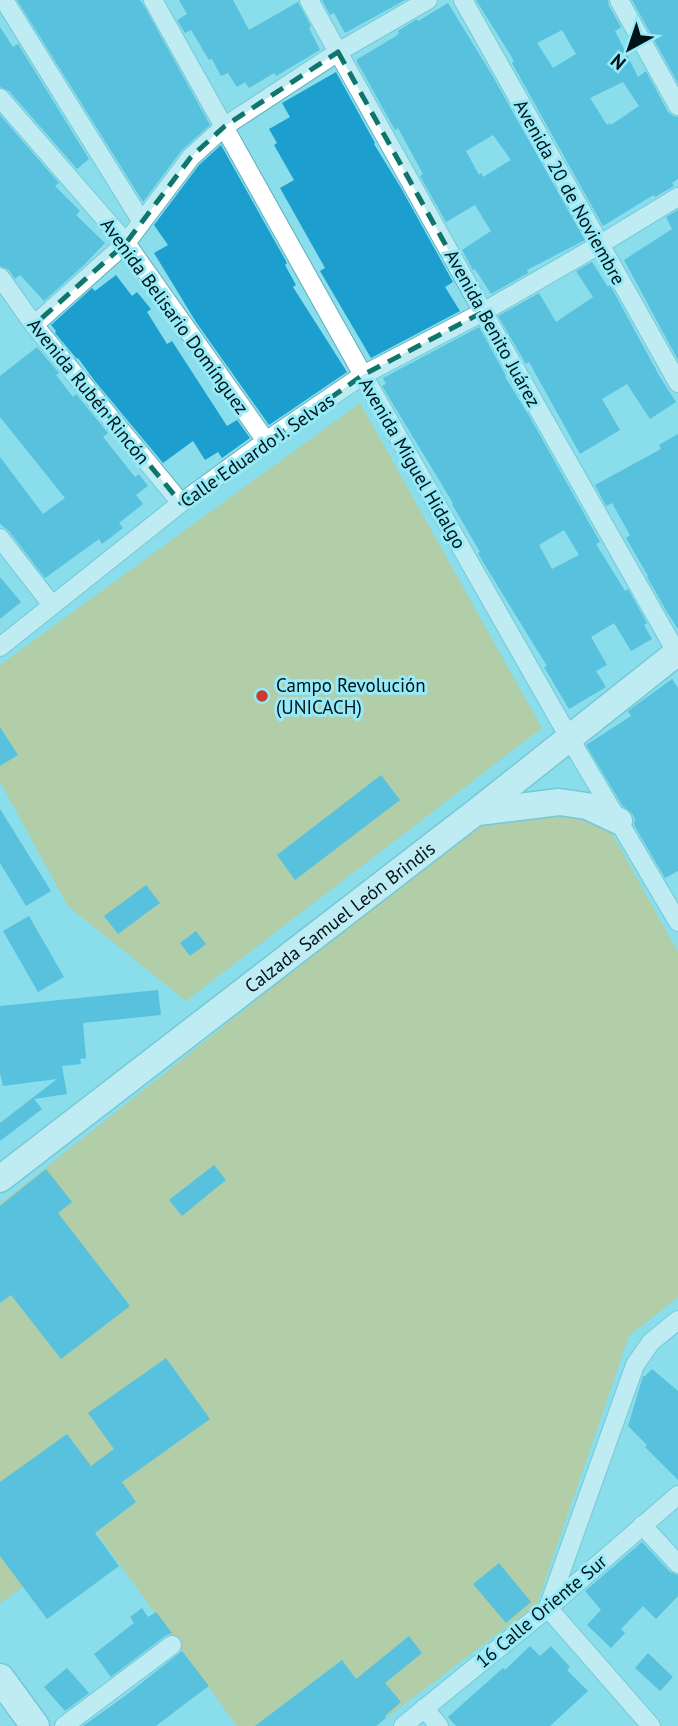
<svg xmlns="http://www.w3.org/2000/svg" width="678" height="1726" viewBox="0 0 678 1726" font-family="'PT Sans',sans-serif">
	<style>
		.green { fill: #dfbc5c }
		.building { fill: #1c9fce; fill-rule: evenodd }
		.lines { fill: none; stroke-linecap: round; stroke-linejoin: round }
		.street-casing { stroke: #5cafbc; stroke-width: 20 }
		.secondary-casing { stroke: #5cafbc; stroke-width: 29 }
		.primary-casing { stroke: #5cafbc; stroke-width: 31 }
		.street { stroke: #fff; stroke-width: 18 }
		.secondary { stroke: #fff; stroke-width: 26 }
		.primary { stroke: #fff; stroke-width: 28 }
		.marked { fill: none; stroke: #0f766e; stroke-width: 5; stroke-dasharray: 14 9; stroke-linejoin: round }
		.poi-dot { fill: #c93c2f; stroke: #97eaf8; stroke-width: 2.5 }
		.labels { text-anchor: middle; dominant-baseline: central; stroke-width: 6; stroke-linejoin: round; paint-order: stroke }
		.street-label { font-size: 19px; fill: #001418; stroke: #97eaf8 }
		.poi-label { font-size: 19px; fill: #001418; stroke: #97eaf8; text-anchor: start }
	</style>
	<rect width="100%" height="100%" fill="#8addea"/>
	<path class="green" d="M360,403L542,728L186,1001L68,906L0,782V665Z
		M560,812L610,830L678,952V1297L629,1336L537,1604L386,1718L342,1660L255,1726H237L96,1532L0,1604V1204L483,820Z"/>
	<path class="building" d="M17,0H140L143,4L210,125L182,150L143,202Z
		M179,0H233L249,30L298,2L311,26L309,28L320,50L276,76L274,73L249,88L245,82L237,87L228,73L221,76L212,59L209,60L191,30L185,33L177,20L187,14Z
		M322,0H405L345,33L334,13L330,15Z
		M476,0H608L609,6L621,27L615,31L638,77L646,71L668,112L673,116L678,117V179L672,183L674,186L655,197L654,195L645,200L603,226L512,63L514,61ZM562,30L576,54L553,68L537,43ZM623,82L639,106L611,125L610,123L607,125L590,98Z
		M632,0H678V83Z
		M448,3L492,75L585,240L527,270L528,273L491,294L475,269L473,270L462,250L491,231L475,205L446,222L420,176L423,174L398,128L395,130L356,60L396,36L399,33L398,31L417,19L418,21ZM493,135L511,160L483,177L481,173L479,175L466,151Z
		M0,27L13,47L18,44L89,159L77,169L9,91L0,87Z
		M336,72L375,143L374,144L401,188L453,282L445,287L460,311L371,358L320,271L325,268L280,188L294,180L274,145L277,143L269,129L290,117L282,103Z
		M0,115L59,183L55,186L80,211L76,215L105,243L84,265L44,301L20,275L15,279L9,270L0,266Z
		M221,145L287,263L285,265L296,285L293,287L347,372L269,425L196,322L154,253L168,245L154,225L199,165Z
		M678,210V360L624,260L672,229L666,217Z
		M592,262L608,287L610,285L660,377L676,402L650,419L627,384L602,399L620,430L580,454L529,362L526,364L498,316L539,293L556,322L593,297L576,271Z
		M116,275L132,296L137,292L151,309L147,312L167,344L172,341L227,426L237,420L250,438L222,458L218,452L205,460L193,441L163,463L94,380L78,358L77,359L55,333L56,331L51,325L92,288L95,291Z
		M479,327L506,376L505,377L528,414L600,542L596,544L625,591L628,589L647,623L644,625L652,639L631,651L614,623L591,637L607,665L596,671L606,687L569,709L544,667L547,666L483,562L478,553L480,552L452,504L453,503L382,386L386,384L383,378ZM564,530L579,555L552,569L539,545Z
		M37,347L59,373L56,375L73,397L76,394L108,433L103,437L135,477L139,474L148,486L136,495L143,504L119,523L123,528L102,544L99,539L45,578L9,531L0,524V457L43,514L65,498L0,417V376Z
		M678,434V629L667,612L647,577L648,576L626,538L630,535L612,503L606,506L595,485L661,449L659,445Z
		M0,577L21,602L0,619Z
		M672,679L678,688V871L665,878L634,825L635,819L632,813L622,805L586,745L631,716L628,711Z
		M0,727L18,755L0,766Z
		M381,775L400,800L295,880L277,855Z
		M0,809L51,891L26,906L0,863Z
		M146,885L160,903L118,934L104,916Z
		M29,916L64,977L38,992L3,931Z
		M196,931L206,944L190,956L180,943Z
		M158,990L161,1015L83,1023L86,1058L80,1059L81,1064L62,1066L67,1094L34,1099L42,1109L0,1141V1123L57,1079L3,1086L0,1073V1006Z
		M214,1165L226,1180L182,1216L169,1200Z
		M46,1169L72,1202L58,1213L130,1306L61,1359L11,1295L0,1303V1206Z
		M166,1358L210,1419L122,1482L136,1502L95,1533L119,1566L47,1619L0,1556V1482L67,1434L91,1466L114,1449L88,1413Z
		M652,1369L678,1391V1480L645,1447L647,1445L628,1426L643,1376H645Z
		M642,1542L670,1572L678,1575V1596L656,1619L643,1606L621,1629L625,1633L611,1648L587,1625L601,1610L585,1591Z
		M499,1563L531,1602L506,1623L473,1584Z
		M142,1608L148,1617L156,1612L172,1633L165,1636L111,1677L94,1654L134,1623L130,1617Z
		M409,1636L422,1653L385,1683L401,1702L385,1716L386,1718L376,1726H255L342,1660L356,1679Z
		M530,1646L540,1656L551,1646L570,1667L567,1670L588,1691L550,1726H456L448,1717L503,1668L505,1670Z
		M182,1651L209,1686L190,1700L156,1726H83L125,1696Z
		M648,1653L673,1677L660,1691L635,1668Z
		M67,1668L89,1693L65,1711L44,1687Z"/>
	<g class="lines">
		<defs>
			<path id="street" d="M4,0L142,222
				M153,0L363,375L570,739L678,922
				M309,0L483,312L678,655
				M463,0L678,383
				M619,0L678,106
				M0,98L126,243L266,441
				M0,277L34,325L181,503
				M34,325L126,243L191,157L225,126L338,52L428,0
				M0,538L52,605
				M0,647L181,503L266,441L363,375L483,312L599,245L678,197
				M642,1525L678,1564
				M549,1605L635,1365L651,1342L678,1320
				M548,1608L651,1726
				M424,1708L439,1726
				M64,1726L172,1645
				M403,1726L548,1608L678,1495"/>
			<g id="secondary">
				<path d="M478,812L559,802L587,806L619,821"/>
				<path id="s1" d="M0,1179L476,812L678,652"/>
			</g>
			<path id="primary" d="M0,1678L35,1726"/>
		</defs>
		<use href="#street" class="street-casing"/>
		<use href="#secondary" class="secondary-casing"/>
		<use href="#primary" class="primary-casing"/>
		<use href="#street" class="street"/>
		<use href="#secondary" class="secondary"/>
		<use href="#primary" class="primary"/>
	</g>
	<path d="M0 0H678V1726H0ZM338,52L483,312L363,375L181,503L34,325L126,243L191,157L225,126Z" fill="#8addea" fill-opacity=".55" fill-rule="evenodd"/>
	<path class="marked" d="M338,52L483,312L363,375L181,503L34,325L126,243L191,157L225,126Z"/>
	<circle class="poi-dot" cx="262" cy="696" r="7"/>
	<g class="labels">
		<g class="street-label">
			<text transform="translate(570 192) rotate(61)">Avenida 20 de Noviembre</text>
			<text transform="translate(175 316) rotate(54)">Avenida Belisario Domínguez</text>
			<text transform="translate(493 328) rotate(61)">Avenida Benito Juárez</text>
			<text transform="translate(89 391) rotate(51)">Avenida Rubén Rincón</text>
			<text transform="translate(257 450) rotate(-35)">Calle Eduardo J. Selvas</text>
			<text transform="translate(413 463) rotate(60)">Avenida Miguel Hidalgo</text>
			<text stroke="none"><textPath href="#s1" startOffset="429">Calzada Samuel León Brindis</textPath></text>
			<text transform="translate(541 1611) rotate(-40)">16 Calle Oriente Sur</text>
		</g>
		<g class="poi-label">
			<text x="276" y="685">Campo Revolución<tspan x="276" dy="22">(UNICACH)</tspan></text>
		</g>
	</g>
	<g transform="translate(629 49) rotate(220)" stroke="#97eaf8" stroke-width="5" paint-order="stroke">
	<path d="M0-5L12 26L0 18L-12 26Z" fill="#001418"/>
	<text y="-10" font-size="19" font-weight="bold" text-anchor="middle" fill="#001418">N</text>
	</g>
</svg>
